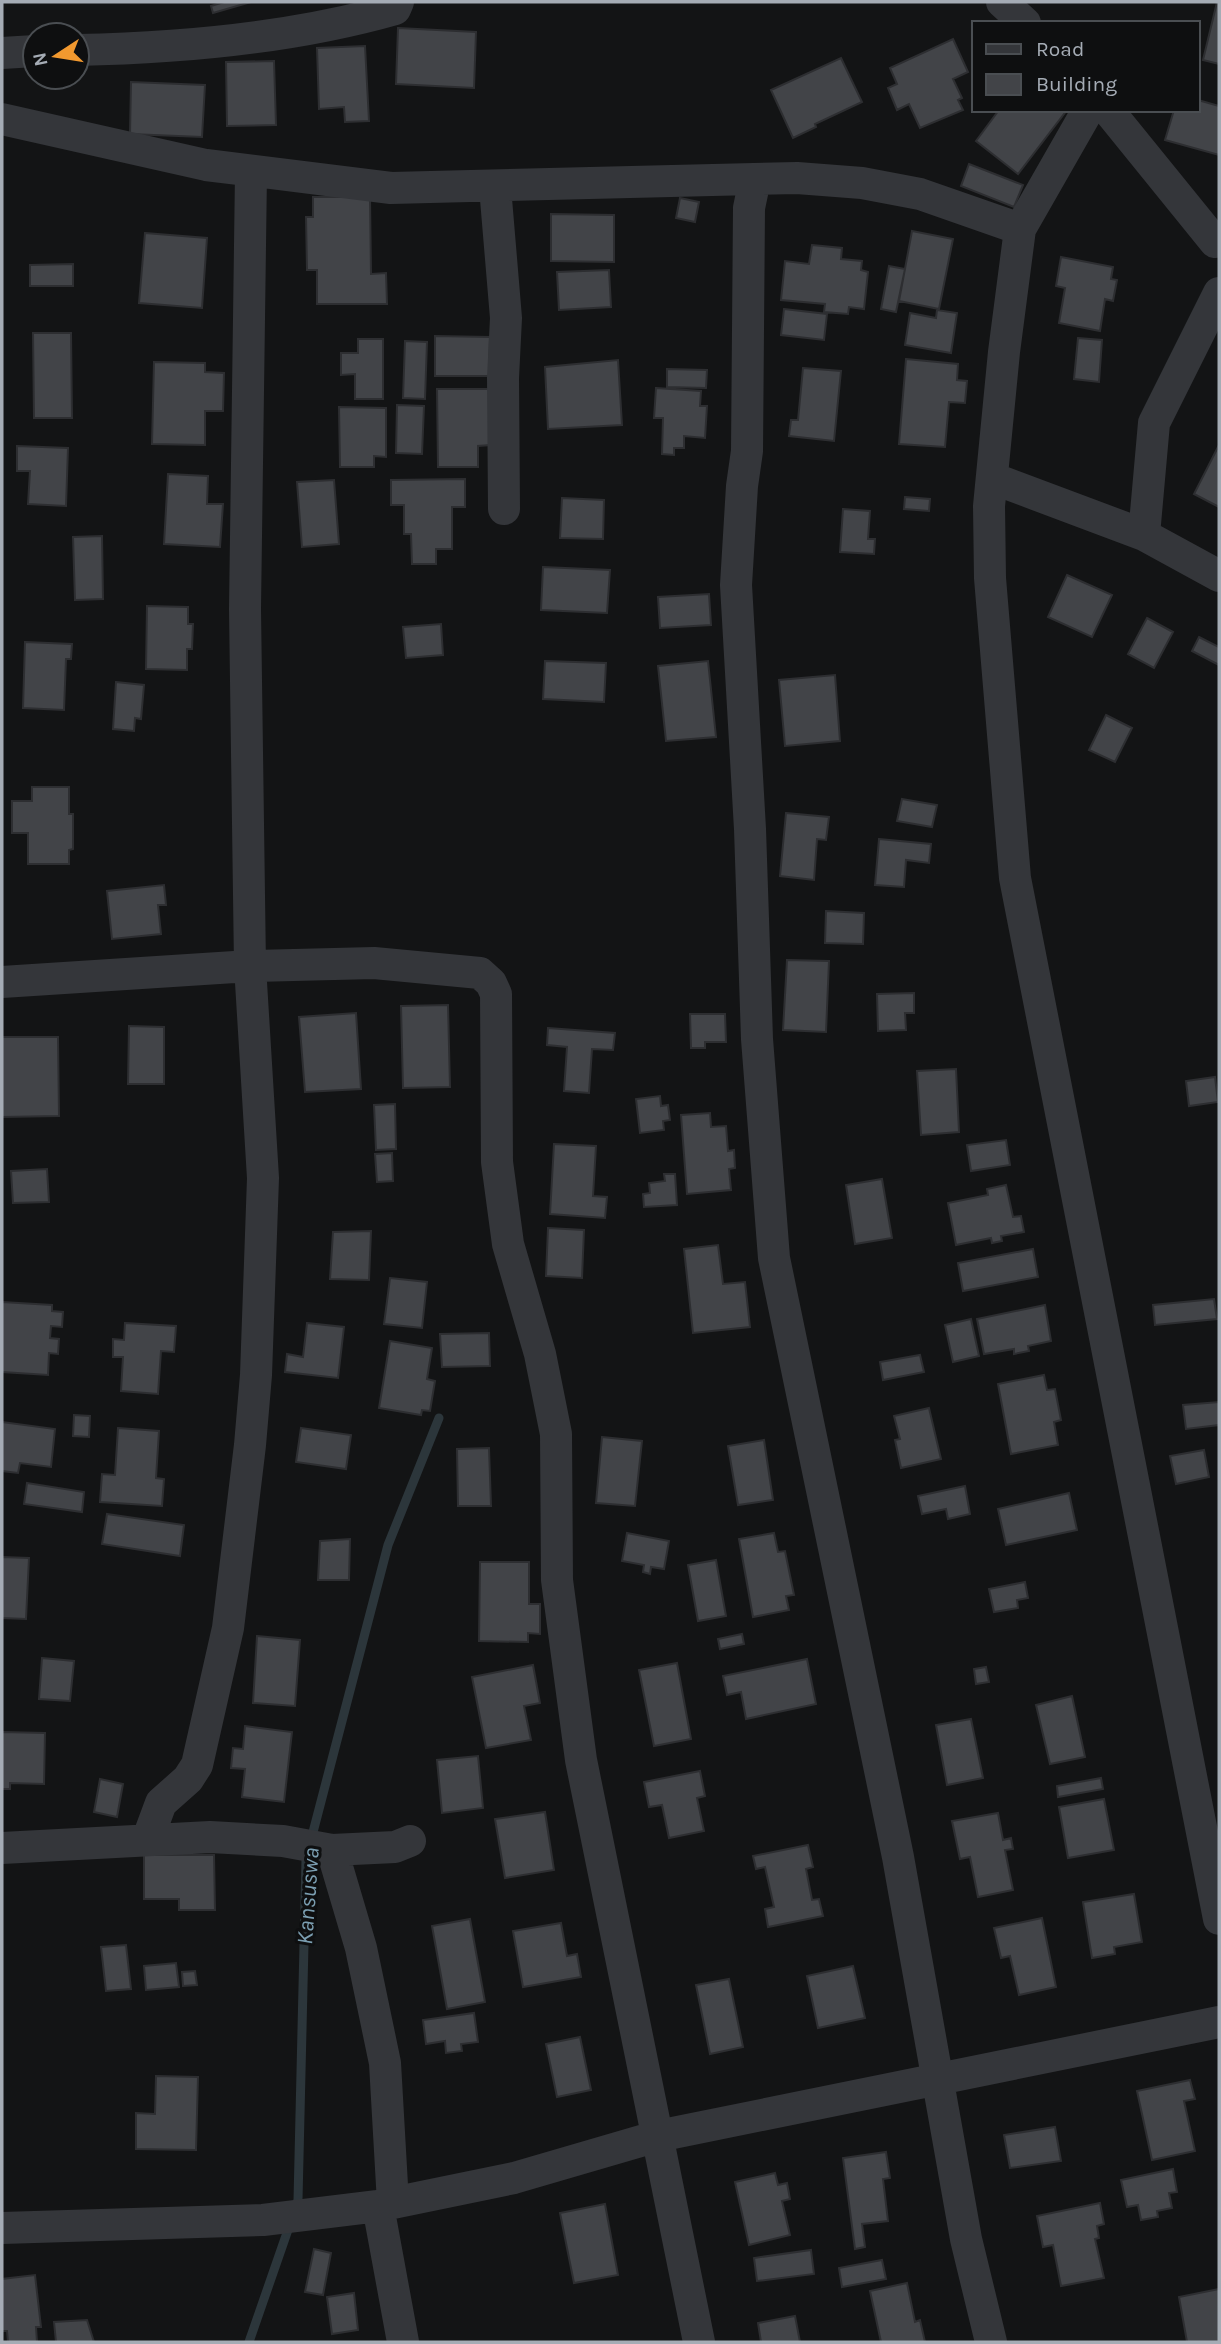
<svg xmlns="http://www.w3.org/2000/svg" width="1221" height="2344" viewBox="0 0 1221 2344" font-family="Karla,sans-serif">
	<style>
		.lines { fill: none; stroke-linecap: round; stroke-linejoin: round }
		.stream { stroke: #2c363b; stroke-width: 9 }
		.building { fill: #424448; stroke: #2d2e31; stroke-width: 2 }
		.street { stroke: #34363a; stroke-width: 32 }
		.labels { text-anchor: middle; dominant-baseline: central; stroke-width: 6; stroke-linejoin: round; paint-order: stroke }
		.water-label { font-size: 23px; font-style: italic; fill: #7b9eb1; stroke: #0e0f10 }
	</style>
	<rect width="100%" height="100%" fill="#131415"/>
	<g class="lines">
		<path class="stream" d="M294,2211L298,2200L306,1859L388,1545L439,1418
			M249,2342L290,2224"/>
	</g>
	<path class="building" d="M224,2H251L213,13L211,6Z
		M1217,2H1219V64L1203,60Z
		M398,28L476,32L474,88L396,84Z
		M953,39L968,72L953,79L962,98L958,100L963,110L920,128L909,104L897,110L888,88L897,84L890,68Z
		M365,46L369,121L345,122L344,107L319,109L317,48Z
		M841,58L862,102L815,124L816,127L793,138L771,90Z
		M274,61L276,125L227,126L226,62Z
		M131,82L205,85L202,137L130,134Z
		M1198,100L1219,106V155L1165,140L1174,110H1198Z
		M999,110H1067L1018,174L976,141Z
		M969,164L1023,185L1014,207L961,186Z
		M313,197H370L371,274L386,273L387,304H317V270H307L306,217H313Z
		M680,198L699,202L695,222L676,218Z
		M551,214L614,215V262L551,261Z
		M912,231L953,239L939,309L899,301Z
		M145,233L207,238L202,308L139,303Z
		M812,245L842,248L841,259L862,261L861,270L868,272L864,309L849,307L848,314L824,312L825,304L781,300L785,261L809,264Z
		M1061,257L1113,267L1111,279L1117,280L1113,301L1105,299L1100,331L1059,323L1065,288L1056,286Z
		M73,264V286H30V265Z
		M889,266L905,269L896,312L881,309Z
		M609,270L611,307L559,310L557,272Z
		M784,309L827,314L824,340L781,335Z
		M937,310L957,313L951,353L905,345L910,313L936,318Z
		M33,333H71L72,418H34Z
		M435,336L490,337L489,376H435Z
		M1078,338L1102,340L1099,382L1074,379Z
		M358,339H383V399H355V374L341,375V353H358Z
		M405,341L427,342L425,399L403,398Z
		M906,359L958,364L957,380L967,381L965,403L949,402L945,447L899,444Z
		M618,360L622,425L548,429L545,367Z
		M154,362L205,363V372L224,373L223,411H205V445L152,444Z
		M803,368L841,371L834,441L789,436L791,420H798Z
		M667,369L707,370L706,388L667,387Z
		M656,388L701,391L700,406H707L705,438L684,436V448H674V455L662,454L663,418H654Z
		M437,389H490L491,445L478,446V467H438Z
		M397,405L424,406L422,454L396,453Z
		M339,407L386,408V457L374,456V467H340Z
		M1219,445V507L1194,494Z
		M17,446L68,448L66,506L28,504L30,471H17Z
		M168,474L208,476L207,504H223L220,547L164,544Z
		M465,479V507H452V549H436V564H412L411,534H404V505H391V480Z
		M334,480L339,544L302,547L297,482Z
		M905,497L930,499L929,511L904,509Z
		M562,498L604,500L603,539L560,538Z
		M843,509L870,511L868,539H875L874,554L840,552Z
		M102,536L103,599L75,600L73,537Z
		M543,567L610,570L607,613L541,610Z
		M1067,575L1112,595L1092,637L1048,617Z
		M709,594L711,625L660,628L658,597Z
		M147,606L188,607V624H193L192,649H187V670L146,669Z
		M1147,618L1173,632L1154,668L1128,654Z
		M441,624L443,655L406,658L403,627Z
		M1199,637L1219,647V665L1192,651Z
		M25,642L72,644L71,659H66L64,710L23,708Z
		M545,661L606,663L604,702L543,699Z
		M708,661L716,737L666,741L658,666Z
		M835,675L840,741L785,746L779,680Z
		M116,682L144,685L141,719L135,718L134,731L113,729Z
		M1106,715L1132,728L1115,762L1089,750Z
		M32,787H69V814H73V849L69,850V864H28V833H12V801H32Z
		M902,799L937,805L932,827L897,821Z
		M786,813L829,817L826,840L817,839L814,880L780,876Z
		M879,839L931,844L929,863L906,860L904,887L875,885Z
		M164,885L166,905H158L161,934L112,939L107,891Z
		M826,911L864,913L863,944L825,943Z
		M787,960L829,961L826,1032L783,1030Z
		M914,993V1013H905L906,1030L878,1031L877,994Z
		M448,1005L450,1087L403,1088L401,1006Z
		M356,1013L361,1089L305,1092L299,1017Z
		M690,1014H725L726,1042H705V1048H691Z
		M129,1026L164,1027V1084H128Z
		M548,1028L615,1033L613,1050L592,1049L589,1093L564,1091L567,1047L547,1045Z
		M2,1037H58L59,1116L2,1117Z
		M956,1069L959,1132L921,1135L917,1071Z
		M1215,1077L1218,1102L1189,1106L1186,1081Z
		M660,1096L661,1106L668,1105L670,1120L663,1121L664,1130L640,1133L636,1099Z
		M395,1104L396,1149L376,1150L374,1105Z
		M710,1113L711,1127L726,1126L728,1151L734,1150L735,1168L729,1169L731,1190L687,1194L681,1115Z
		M1006,1140L1010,1165L971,1171L967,1145Z
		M554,1144L596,1146L593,1196L607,1197L605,1218L550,1214Z
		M392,1153L393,1181L377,1182L375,1154Z
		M47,1169L49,1202L13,1203L11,1171Z
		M664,1174H675L677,1205L644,1207L643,1194L650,1193L649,1183L665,1181Z
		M882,1179L892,1238L855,1244L846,1185Z
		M1006,1185L1013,1217L1021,1216L1024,1232L1001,1236L1002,1241L992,1243L991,1238L956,1245L948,1203L988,1195L987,1189Z
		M548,1228L584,1230L582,1278L546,1276Z
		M371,1231L369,1280L330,1279L333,1232Z
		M718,1245L723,1284L745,1282L750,1327L693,1333L684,1249Z
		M1033,1249L1038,1277L963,1291L958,1263Z
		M390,1278L427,1282L422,1328L384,1324Z
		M1214,1299L1217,1319L1155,1325L1153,1305Z
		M2,1302L52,1305V1311L63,1312L62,1327L51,1326L50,1338L59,1339L58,1354L49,1353L48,1375L2,1372Z
		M1045,1305L1051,1341L1028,1346L1029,1351L1014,1354V1349L984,1354L977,1319Z
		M971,1319L979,1356L953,1362L945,1325Z
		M125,1323L176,1326L174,1352L161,1351L158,1394L121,1391L123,1357H113V1339L124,1340Z
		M307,1323L344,1327L338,1378L285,1372L287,1354L303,1357Z
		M489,1333L490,1366L442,1367L440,1334Z
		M390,1341L432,1348L427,1379L435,1381L430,1411L422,1410L421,1415L379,1408Z
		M920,1355L924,1372L883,1380L880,1362Z
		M1044,1375L1047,1390L1055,1389L1061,1420L1054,1422L1058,1445L1011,1454L998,1384Z
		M1219,1402V1425L1186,1429L1183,1405Z
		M929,1408L941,1459L901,1468L895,1440L900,1439L894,1416Z
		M74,1415L90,1416L89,1437L73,1436Z
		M2,1422L55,1429L51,1467L20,1463L18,1473L2,1471Z
		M118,1428L159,1431L156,1478L164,1479L162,1506L100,1502L102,1474L115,1475Z
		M301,1428L351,1435L346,1469L296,1462Z
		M602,1437L642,1441L635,1506L596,1503Z
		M764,1440L773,1500L738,1505L728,1446Z
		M489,1448L491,1506H458L457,1449Z
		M1204,1450L1209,1477L1176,1484L1170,1456Z
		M27,1483L84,1492L82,1512L24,1504Z
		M965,1486L970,1514L948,1519L946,1509L922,1514L918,1496Z
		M1069,1493L1077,1530L1006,1545L998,1509Z
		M107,1514L184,1525L180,1556L102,1544Z
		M627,1533L669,1541L664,1569L651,1567L650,1574L643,1572L644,1565L622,1561Z
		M774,1533L778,1552L785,1551L794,1595L786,1596L789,1610L753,1617L739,1539Z
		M350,1539L349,1580H318L320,1541Z
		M2,1557L29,1558L26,1619L2,1618Z
		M716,1560L726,1616L698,1621L688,1565Z
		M480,1562H529V1604H540V1634L528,1633V1642L479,1641Z
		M1025,1582L1028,1598L1017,1600L1018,1608L994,1612L989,1589Z
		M742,1634L744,1644L720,1649L718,1639Z
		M257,1636L300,1640L295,1706L253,1703Z
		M42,1658L74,1661L70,1701L39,1699Z
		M807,1659L816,1704L746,1719L741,1692L727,1695L723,1676Z
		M677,1663L691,1739L654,1746L639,1670Z
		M533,1665L540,1703L524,1706L531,1740L486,1748L472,1677Z
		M986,1667L989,1682L976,1684L974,1669Z
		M1072,1696L1085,1757L1050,1764L1036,1705Z
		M971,1719L983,1778L947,1785L936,1725Z
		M245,1726L292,1732L284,1802L242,1797L245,1769L231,1768L233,1748L243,1749Z
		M2,1732L45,1733L44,1784L10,1783V1789H2Z
		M478,1756L483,1808L442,1813L437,1760Z
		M700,1771L705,1796L697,1798L704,1831L669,1838L662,1805L649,1807L644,1782Z
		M1101,1778L1103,1789L1058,1797L1057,1786Z
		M100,1779L123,1784L117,1817L94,1812Z
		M1104,1799L1114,1850L1068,1858L1059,1807Z
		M545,1812L554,1870L505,1878L495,1819Z
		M998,1813L1003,1840L1011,1838L1013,1849L1005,1850L1013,1890L978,1897L970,1857L960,1859L952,1821Z
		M808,1845L813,1867L806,1869L812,1900L819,1899L823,1916L768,1927L765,1909L774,1907L765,1867L756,1869L753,1856Z
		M144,1855H214L215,1910H179V1899H144Z
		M1134,1894L1142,1942L1114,1947L1115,1954L1092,1958L1083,1902Z
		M1042,1918L1056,1987L1019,1995L1010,1956L1001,1958L994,1928Z
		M470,1919L485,2002L447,2009L432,1926Z
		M561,1923L567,1956L577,1954L581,1977L523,1987L513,1931Z
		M126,1945L131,1989L106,1991L101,1947Z
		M176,1963L179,1987L146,1990L144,1966Z
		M853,1966L865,2018L818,2028L807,1976Z
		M195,1971L197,1985L183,1986L182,1972Z
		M729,1979L743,2047L710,2054L696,1985Z
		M474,2013L478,2042L461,2044L462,2051L446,2053L445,2041L426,2044L423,2020Z
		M580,2037L591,2090L557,2097L546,2044Z
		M156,2076L198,2077L196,2150L136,2149V2113L155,2114Z
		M1190,2080L1195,2099L1184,2101L1195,2151L1152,2160L1137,2091Z
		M1055,2127L1061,2161L1010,2168L1004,2135Z
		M886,2152L890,2178L883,2179L888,2221L862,2224L865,2247L855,2249L843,2158Z
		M1173,2169L1177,2192L1169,2193L1172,2208L1157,2211L1158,2217L1141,2220L1138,2205L1127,2207L1121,2180Z
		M775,2173L778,2185L787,2183L790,2199L782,2201L790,2235L749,2245L735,2182Z
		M1100,2203L1104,2224L1097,2226L1099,2238L1095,2239L1104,2278L1061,2286L1053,2245L1043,2247L1037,2216Z
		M605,2204L618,2275L574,2283L560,2213Z
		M314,2249L331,2253L323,2295L305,2292Z
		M811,2250L814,2274L757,2281L754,2258Z
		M882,2260L886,2279L842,2287L839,2268Z
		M35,2275L41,2327H36L37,2342H8L7,2331H2V2279Z
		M907,2283L915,2322L920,2320L925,2342H881L870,2291Z
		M1219,2289V2342H1187L1179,2297Z
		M354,2293L358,2330L332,2334L327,2297Z
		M795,2316L800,2342H761L758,2323Z
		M87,2320L94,2342H56L54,2322Z"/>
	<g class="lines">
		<path class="street" d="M1002,2L1025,23
			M77,50C183,48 293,38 395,9L398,2
			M2,53L35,51
			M1088,110L1020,229L1004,352L989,506L990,578L1015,878L1219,1919
			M1108,110L1215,242
			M2,119L206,165L391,188L797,178L862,183L920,194L1020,229
			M755,179L749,208L747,451L742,486L736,585L750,829L757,1039L774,1258L898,1857L966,2239L991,2342
			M495,187L506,318L503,378L504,509
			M992,478L1144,535L1219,576
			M1144,535L1154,423L1219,293
			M2,982L250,966L374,963L480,973L491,983L496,994L497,1162L508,1244L540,1354L556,1434L557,1580L581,1760L699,2342
			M148,1838L161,1803L188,1779L197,1765L228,1628L250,1445L256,1375L263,1178L250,966L245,609L251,173
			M2,1848L210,1837L283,1841L332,1850L395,1847L410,1841
			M332,1850L361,1948L385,2063L393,2203
			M378,2206L403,2342
			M2,2228L263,2220L378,2206L514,2178L658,2136L1219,2022"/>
	</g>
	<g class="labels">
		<g class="water-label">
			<text transform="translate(308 1896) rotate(-86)">Kansuswa</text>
		</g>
	</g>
	<rect width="1221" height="2344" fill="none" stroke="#a5acb5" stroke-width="7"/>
	<rect x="972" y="21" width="228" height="91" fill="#0e0f10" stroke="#4a4e52" stroke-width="2"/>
	<rect x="986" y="44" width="35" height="10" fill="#34363a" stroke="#4a4e52" stroke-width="2"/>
	<text x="1036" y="56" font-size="21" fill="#a5acb5">Road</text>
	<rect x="986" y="74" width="35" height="21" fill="#424448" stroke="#4a4e52" stroke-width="2"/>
	<text x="1036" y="91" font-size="21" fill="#a5acb5">Building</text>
	<g transform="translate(56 56) rotate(258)"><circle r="33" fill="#0e0f10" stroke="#4a4e52" stroke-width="2"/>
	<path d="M0-5L12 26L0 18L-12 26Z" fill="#f2992f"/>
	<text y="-10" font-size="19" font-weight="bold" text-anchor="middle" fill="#a5acb5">N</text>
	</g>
</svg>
